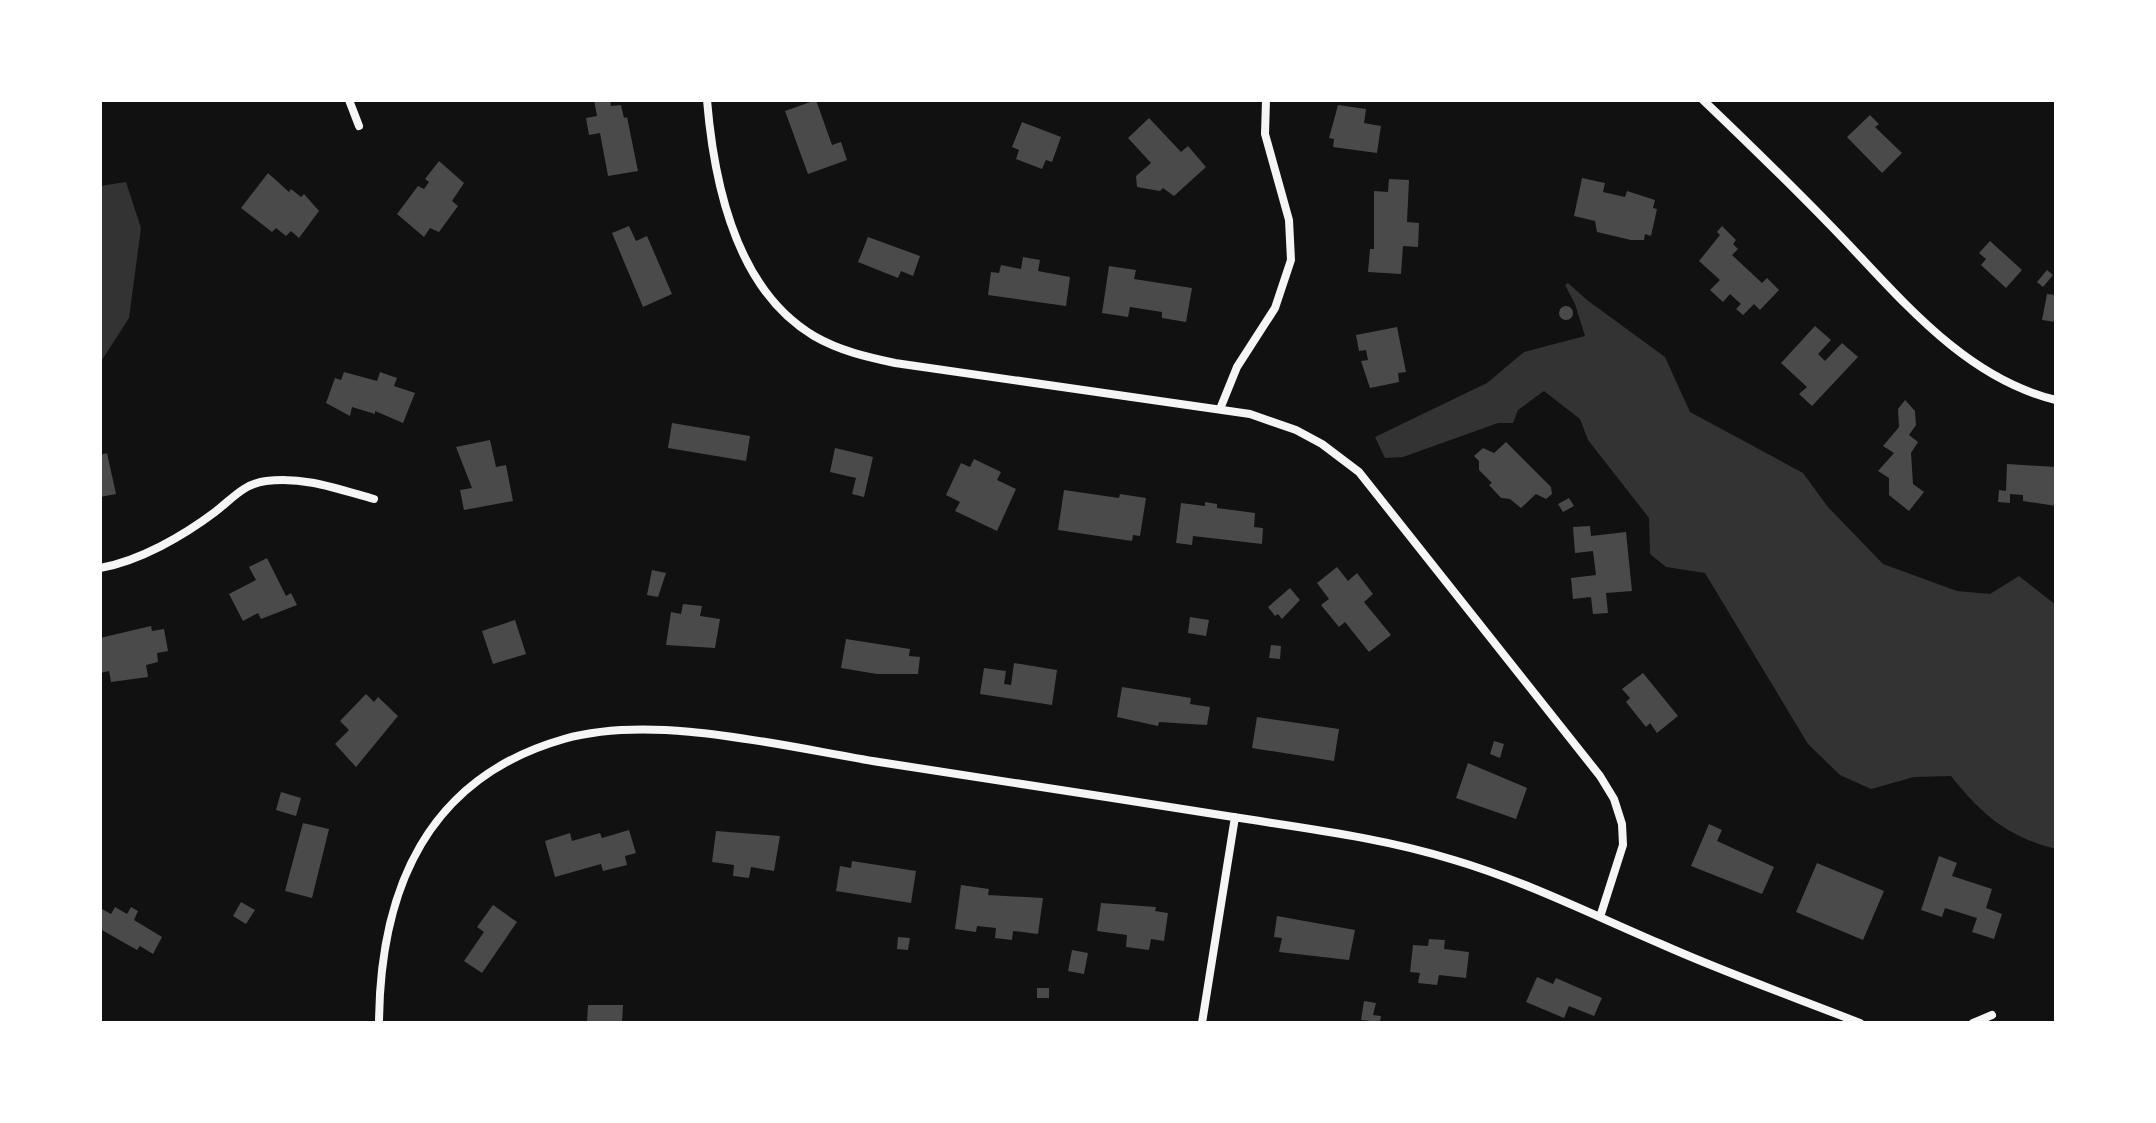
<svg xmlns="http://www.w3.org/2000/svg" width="2156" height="1123" viewBox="0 0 2156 1123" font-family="Helvetica,sans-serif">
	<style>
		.water { fill: #333 }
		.building { fill: #4a4a4a }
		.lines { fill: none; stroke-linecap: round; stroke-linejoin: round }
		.minor { stroke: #f5f5f5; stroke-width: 8 }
	</style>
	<rect width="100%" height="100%" fill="#111"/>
	<path class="water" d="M126,182L141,228L129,318L100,363V186Z
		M1568,283L1587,300L1665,357L1690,412L1803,473L1828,507L1883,564L1957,591L1990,594L2019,576L2056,605V849C2008,837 1982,815 1951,776L1914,777L1871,789L1840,775L1808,744L1705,573L1666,567L1650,554L1649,518L1588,440L1580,419L1544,391L1518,410L1513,423H1498L1403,457L1385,458L1375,437L1487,383L1524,352L1585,336L1575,304L1565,285Z"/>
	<path class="building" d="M594,100H610L611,106L621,105L624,118L627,117L638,171L608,176L600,133L589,135L586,118L597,116Z
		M816,100L832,145L841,142L847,160L808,174L785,111Z
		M1338,105L1366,109L1364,123L1381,126L1377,153L1333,147L1334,139L1329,138Z
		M1870,115L1879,124L1875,127L1902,153L1882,173L1847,137Z
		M1149,118L1181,152L1188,146L1206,167L1174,196L1163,188L1160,191L1137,187L1136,176L1151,163L1128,138Z
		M1022,122L1061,137L1052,162L1046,160L1042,169L1016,159L1019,150L1012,147Z
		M439,161L464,183L452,201L458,206L439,232L430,228L424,237L397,214L418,186L424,189L429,182L425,179Z
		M268,173L289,192L291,189L301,197L304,194L319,211L299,238L291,231L286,236L276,228L272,232L241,208Z
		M1582,178L1605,183L1603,192L1625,197L1627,191L1655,200L1653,208L1657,209L1651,236L1645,234L1644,240H1631L1597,232L1595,221L1574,216Z
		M1389,179L1409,180L1407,222L1419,223L1418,247L1403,246L1401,274L1368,272L1370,249H1374V191L1388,192Z
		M629,226L636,241L647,236L672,294L643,307L612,233Z
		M1722,226L1736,240L1733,244L1738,249L1732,255L1762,283L1767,278L1779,290L1760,310L1754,304L1743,315L1736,309L1741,304L1730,294L1723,302L1710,290L1720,280L1699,261L1720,235L1717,232Z
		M868,237L920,256L913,276L901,271L898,278L858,262Z
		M1990,241L2022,270L2006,288L1981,265L1986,259L1979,253Z
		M1023,257L1040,260L1038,271L1070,277L1066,306L988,295L991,272L999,273L1001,265L1021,269Z
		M1109,266L1136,270L1134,279L1192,288L1186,322L1162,318V312L1130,307L1128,317L1102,313Z
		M2047,270L2053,275L2043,287L2037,282Z
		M2047,294L2056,295V322L2042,320Z
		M1559 313a7 7 0 1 1 14 0a7 7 0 1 1-14 0Z
		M1815,326L1831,340L1818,354L1825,361L1842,343L1858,357L1812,406L1799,394L1807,387L1781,363Z
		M1397,327L1406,372L1398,373L1399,382L1370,388L1361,361L1368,360L1366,350L1359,351L1356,335Z
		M344,372L377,381L380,372L397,378L394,386L415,393L403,423L375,411V414L352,407L350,416L326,403L335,378L341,380Z
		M1905,400L1915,411L1916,425L1909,435L1918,442L1911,453L1913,484L1924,492L1909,511L1889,495V478L1878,471L1894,453L1883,446L1899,427L1898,409Z
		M672,423L750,436L746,461L668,448Z
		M490,440L496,467L506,465L513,501L464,510L460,490L472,488L456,447Z
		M1506,442L1551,487L1552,494L1546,499L1536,494L1521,508L1510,499L1501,498L1489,485L1492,483L1479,470V461L1474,456L1483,448L1494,453Z
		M835,448L873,457L864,497L852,494L856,478L830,472Z
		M107,453L116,494L100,497V455Z
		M974,459L1001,472L997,480L1016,489L997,531L955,511L960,502L946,495L961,463L970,467Z
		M2007,464L2056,467V506L2023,501V495L2010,494V503L1998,502L1999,490L2006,491Z
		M1064,490L1119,498L1120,494L1146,498L1140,536L1133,535L1132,541L1058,530Z
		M1569,498L1574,506L1563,512L1558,504Z
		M1205,502L1217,504V508L1255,513L1254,527L1263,528L1262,544L1193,536L1192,545L1176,543L1181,503L1205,506Z
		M1590,526L1591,536L1626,532L1632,591L1606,593L1608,613L1593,614L1591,597L1573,599L1571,578L1596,575L1593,551L1575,553L1573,527Z
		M267,558L286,596L291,593L297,605L261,619L258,613L243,621L229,594L256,580L249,567Z
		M1337,567L1348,581L1357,573L1373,594L1364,602L1391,635L1369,652L1345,622L1339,627L1321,605L1329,599L1317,583Z
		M652,570L666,573L658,597L647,595Z
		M1290,588L1300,600L1282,619L1278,614L1275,616L1268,607Z
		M683,604L702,606L700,616L720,619L715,648L666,645L671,612L681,614Z
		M1190,617L1209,620L1206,636L1188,633Z
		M515,620L526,654L493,664L482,631Z
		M151,626L152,631L164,629L168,651L157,653L158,662L146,665L148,677L111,682L109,671L100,673V638Z
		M846,639L910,649L909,656L920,657L918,674H877L841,668Z
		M1271,645L1281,646L1280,659L1269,658Z
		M1014,663L1057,670L1052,705L980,694L984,668L1006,671L1004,684L1011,685Z
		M1643,673L1678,716L1657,733L1650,723L1646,727L1626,702L1630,698L1622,689Z
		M1122,687L1191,698L1190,704L1210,707L1207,725L1159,722L1158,726L1117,717Z
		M366,694L374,702L378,697L398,716L356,767L335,744L349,730L340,721Z
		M1257,717L1339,729L1334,761L1252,748Z
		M1494,741L1504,744L1500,758L1490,754Z
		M1468,763L1527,788L1516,819L1456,798Z
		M281,792L301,798L296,816L276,810Z
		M303,823L329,829L312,898L285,891Z
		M1709,824L1722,830L1717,841L1774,867L1762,894L1691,866Z
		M629,830L636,853L625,856L627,865L603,871L601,864L555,877L545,841L570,833L572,841L600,833L602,838Z
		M716,831L780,836L774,871L751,867L749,878L733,876L734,865L712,862Z
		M1939,856L1957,863L1952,876L1992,889L1986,908L2002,914L1994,939L1972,932L1977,918L1945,908L1942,917L1921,910Z
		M852,861L916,871L911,903L836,891L840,866L851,868Z
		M1817,863L1884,891L1863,940L1796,912Z
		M961,885L989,889L988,895L1043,898L1038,934L1013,931L1012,940L995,938L996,928L977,926L976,932L955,929Z
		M241,902L255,910L246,924L233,916Z
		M1101,903L1156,907L1155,911L1168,913L1164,941L1151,939L1149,950L1126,947L1127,935L1097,931Z
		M493,905L517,922L482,973L464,961L484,932L477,927Z
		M115,907L127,914L131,907L138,911L134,920L162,937L153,954L140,946L137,950L100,929V908L111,914Z
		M1277,916L1355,930L1349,960L1279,952L1282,938L1274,937Z
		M898,937L910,938L908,950L897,949Z
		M1429,939L1445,940L1444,949L1469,952L1466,978L1439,975L1437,985L1418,983L1420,973L1410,972L1413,945L1428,946Z
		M1072,950L1088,953L1084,974L1068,971Z
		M1537,977L1553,984L1556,978L1602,998L1594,1016L1569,1006L1564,1018L1526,1002Z
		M1037,988H1049V998H1037Z
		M1364,1001L1376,1003L1373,1015L1381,1016L1380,1022L1361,1020Z
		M588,1005H623L622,1023H587Z"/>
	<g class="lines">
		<path class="minor" d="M349,100L359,126
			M707,100C714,184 736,290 814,336C840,351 867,357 895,363L1250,414L1296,430L1322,444L1359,472L1600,776L1614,799L1622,824L1623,845L1600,917
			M1703,100C1746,141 1788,182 1829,224C1895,291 1960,377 2056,400
			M1220,409L1237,367L1275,308L1291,260L1289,220L1265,134L1266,100
			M100,568C140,561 183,536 215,512C232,499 243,484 266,481C304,476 338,489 374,499
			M379,1023C380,890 427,778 564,739C656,713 785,747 879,762C995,779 1111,798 1227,816C1302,828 1380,837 1454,860C1525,881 1593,915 1661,944C1726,973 1794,997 1860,1023
			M1202,1023L1235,817
			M1973,1023L1992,1015"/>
	</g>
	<rect width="2156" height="1123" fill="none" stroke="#ffffff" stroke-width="204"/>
</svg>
